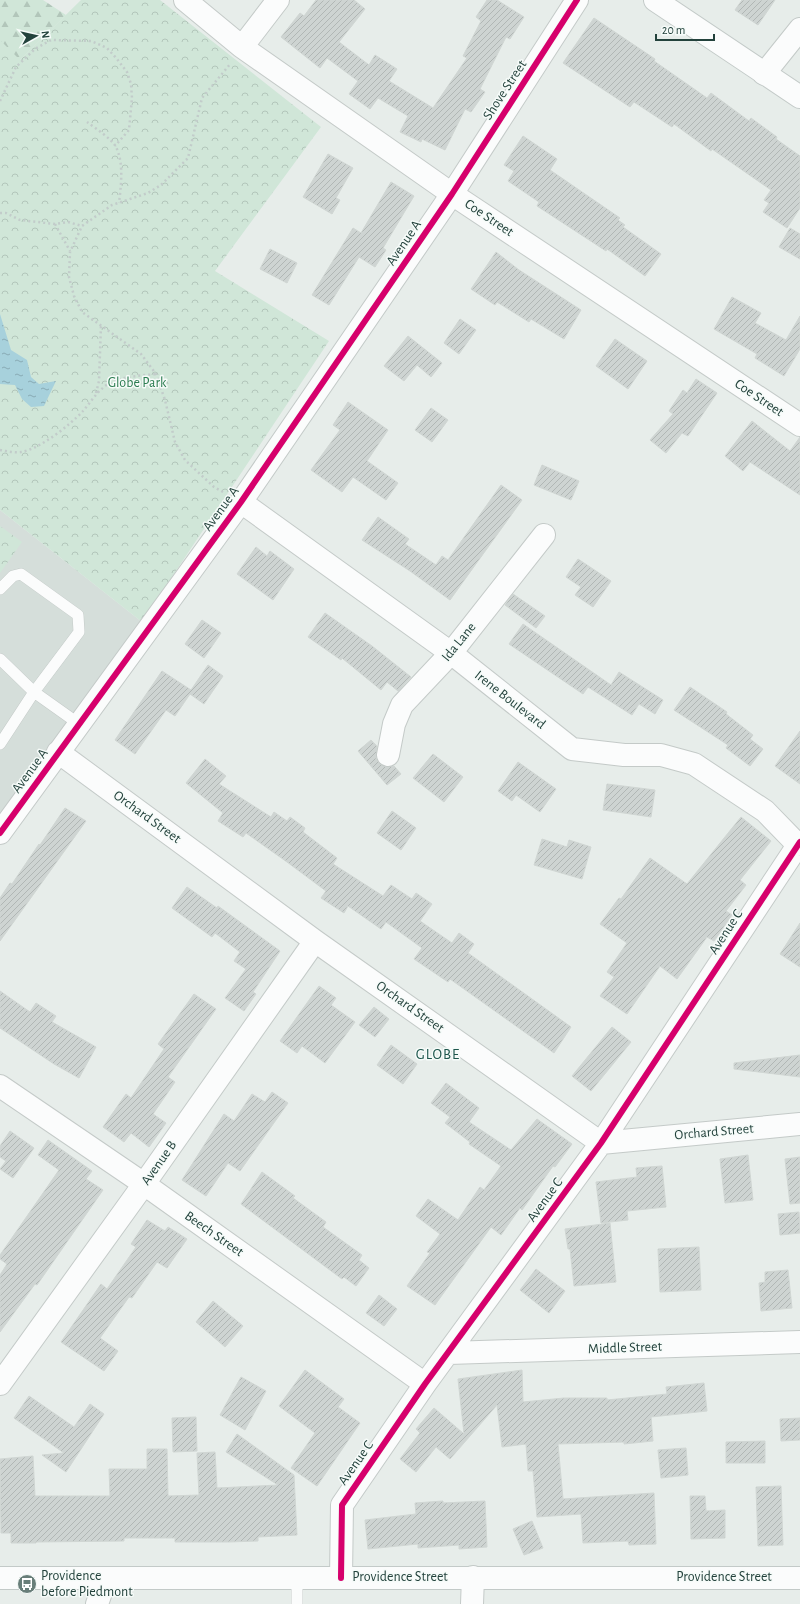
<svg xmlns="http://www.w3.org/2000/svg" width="800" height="1604" viewBox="0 0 800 1604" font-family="'Alegreya Sans',sans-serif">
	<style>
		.built { fill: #d5deda }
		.forest { fill: url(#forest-firs) }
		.park { fill: url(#park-crowns) }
		.water { fill: url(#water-ripples) }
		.building { fill: url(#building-hatch); stroke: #d0d6d3 }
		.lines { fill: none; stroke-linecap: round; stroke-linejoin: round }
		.service-casing { stroke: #c4cac8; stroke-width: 12 }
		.minor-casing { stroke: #c4cac8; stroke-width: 24 }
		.secondary-casing { stroke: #c3cac8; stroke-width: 24 }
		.path { stroke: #c2ccca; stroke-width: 2.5; stroke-dasharray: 2 3; stroke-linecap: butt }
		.service { stroke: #fbfcfc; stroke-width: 11 }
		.minor { stroke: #fbfcfc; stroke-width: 22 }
		.secondary { stroke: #fbfcfc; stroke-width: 22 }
		.cycleway-casing { stroke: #f6fbf9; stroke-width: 8 }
		.cycleway { stroke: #d6006c; stroke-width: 6 }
		.labels { text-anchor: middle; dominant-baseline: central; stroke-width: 3; stroke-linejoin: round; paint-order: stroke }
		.street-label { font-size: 14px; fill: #23423c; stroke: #f6fbf9 }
		.park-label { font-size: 14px; fill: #2b7c50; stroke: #f6fbf9 }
		.poi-label { font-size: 14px; fill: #23423c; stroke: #f6fbf9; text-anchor: start }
		.neighbourhood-label { font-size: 15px; letter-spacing: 1px; fill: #1d564c; stroke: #f6fbf9 }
	</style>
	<defs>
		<pattern id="forest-firs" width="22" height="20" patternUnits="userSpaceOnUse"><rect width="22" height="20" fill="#d0e6d8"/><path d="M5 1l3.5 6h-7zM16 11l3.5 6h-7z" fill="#b2c6ba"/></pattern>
		<pattern id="park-crowns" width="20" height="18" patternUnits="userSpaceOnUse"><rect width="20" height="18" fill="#d0e6d8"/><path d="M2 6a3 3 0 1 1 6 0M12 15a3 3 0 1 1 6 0" fill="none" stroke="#b2c6ba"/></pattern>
		<pattern id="water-ripples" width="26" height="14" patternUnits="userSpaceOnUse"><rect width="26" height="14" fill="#a7d1dc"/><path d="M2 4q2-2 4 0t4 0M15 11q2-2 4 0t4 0" fill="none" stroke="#88abb4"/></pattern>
		<pattern id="building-hatch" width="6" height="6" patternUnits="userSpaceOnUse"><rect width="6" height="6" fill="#ced4d2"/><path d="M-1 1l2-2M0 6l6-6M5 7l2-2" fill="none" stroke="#b1b7b5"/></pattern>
	</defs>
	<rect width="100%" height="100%" fill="#e7edea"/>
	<path class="built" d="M0,510L142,622L0,826Z"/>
	<path class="forest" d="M0,0H43L66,15L20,60L0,133Z"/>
	<path class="park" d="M81,0H160L321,127L215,271L329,341L142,622L0,510V40L20,60Z
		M0,526L22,542L0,573Z"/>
	<path class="water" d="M0,314L11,350L27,360L31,377L39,384L56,381L44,406L31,407L22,399L15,385L0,384Z"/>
	<path class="building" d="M316,0H354L365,9L339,42L369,65L375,55L397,69L389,81L433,108L467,58L463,56L481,21L476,17L487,0H497L524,17L510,39L506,37L480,89L485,92L471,112L465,109L445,150L422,139L421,142L400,132L408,116L378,98L370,109L349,94L358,81L327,58L320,68L281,37L300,13L304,16Z
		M742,0H775L758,25L735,10Z
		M594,18L655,59L654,61L707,98L711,93L749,121L751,118L777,137L776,139L800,156V208L787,228L763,212L769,203L764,200L771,190L712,149L711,151L674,124L672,127L634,102L630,107L563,63Z
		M523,136L557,159L550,170L620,218L618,220L625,225L623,227L661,254L645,276L607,249L606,251L537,206L539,202L508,181L514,171L504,165Z
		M328,154L353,168L336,198L340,200L332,214L303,197Z
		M391,182L414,196L383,248L386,250L375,267L359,257L329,305L312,295L353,228L361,233Z
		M790,228L800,234V259L779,247Z
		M270,249L297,263L287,283L260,269Z
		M496,252L519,270L581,310L564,339L531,319L529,322L497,302L495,305L471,289Z
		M732,297L761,313L755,323L786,340L800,316V349L784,376L755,358L757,354L714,329Z
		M460,319L476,330L459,354L444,343Z
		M408,336L442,363L431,377L417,365L404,381L384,366Z
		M615,339L647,361L628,389L596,366Z
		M696,379L717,393L688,436L682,433L666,453L650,440L673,414L669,411L683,390L687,393Z
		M348,402L388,430L367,461L398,483L386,500L353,477L342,492L311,470L340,430L333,425Z
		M431,408L448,420L432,442L415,430Z
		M752,421L790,451L800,437V495L750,462L743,471L725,456Z
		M542,465L579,481L571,500L534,485Z
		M501,485L522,500L450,600L410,571L362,540L378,517L409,539L405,544L436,565L442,556L448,560Z
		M256,547L267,556L270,551L294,569L273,600L237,574Z
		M578,559L611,581L593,607L575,595L581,587L566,577Z
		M513,594L545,616L536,628L505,605Z
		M325,613L372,646L411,677L398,691L387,682L381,690L342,658L341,660L308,637Z
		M202,620L221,633L204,658L185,644Z
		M523,624L611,685L619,672L663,700L655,714L639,704L632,715L588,687L583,694L509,644Z
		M208,665L223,676L204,704L190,694L175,716L166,710L135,754L115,740L162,671L191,690Z
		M690,687L727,712L726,714L753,735L750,739L763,749L750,766L726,748L728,745L674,710Z
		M800,731V784L775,766Z
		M371,740L377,746L376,759L380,764L386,767L394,766L401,774L387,785L358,751Z
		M433,754L463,777L444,802L413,778Z
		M205,759L226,776L219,784L271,817L274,812L287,821L290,817L305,828L303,832L337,858L333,864L383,896L391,885L412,899L416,893L432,904L420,921L452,943L459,933L474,944L468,953L571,1027L554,1053L450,979L448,982L414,959L422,948L386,922L381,929L348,906L344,913L321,898L326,891L287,862L246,833L243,837L218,821L223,813L186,783Z
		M518,762L556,789L540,812L516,795L512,801L498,791Z
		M607,784L655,790L651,817L603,810Z
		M65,808L86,821L0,941V898L10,883L12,884L39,844L40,845Z
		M392,811L416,828L401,850L377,833Z
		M741,817L771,841L740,880L746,885L726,911L732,915L714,941L707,937L677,979L660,966L627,1014L600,996L614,977L607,972L627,943L600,924L619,898L621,899L650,858L687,884Z
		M542,839L567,847L569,840L591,847L582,879L534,865Z
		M187,887L217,908L218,906L280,951L253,992L256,994L244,1011L225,998L246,969L234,961L240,952L215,933L212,937L172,908Z
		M800,923V967L780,954Z
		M319,986L336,998L331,1005L355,1022L325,1063L302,1046L297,1053L280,1041Z
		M0,991L30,1012L36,1003L56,1016L52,1022L96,1047L79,1078L54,1064L0,1028Z
		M194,994L216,1009L168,1077L175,1082L153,1114L166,1123L149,1147L131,1133L124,1142L103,1127L126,1094L131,1098L164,1049L158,1044Z
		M374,1007L389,1019L375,1037L359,1025Z
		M612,1027L631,1042L591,1091L572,1076Z
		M391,1045L417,1064L403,1084L377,1065Z
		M800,1055V1077L734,1069V1063Z
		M446,1083L479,1108L469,1122L511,1150L537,1119L572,1144L555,1167L553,1166L522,1210L520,1208L501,1235L491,1227L435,1305L407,1286L430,1253L427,1252L440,1234L416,1216L428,1199L458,1220L480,1187L484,1190L501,1166L469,1144L470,1142L445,1123L450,1117L431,1103Z
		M272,1092L288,1103L240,1171L228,1163L206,1196L182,1180L224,1114L234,1121L252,1094L265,1102Z
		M10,1131L34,1148L13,1178L0,1169L6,1161L0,1157V1146Z
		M48,1140L92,1171L86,1179L103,1190L37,1285L35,1284L0,1332V1275L7,1264L0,1259V1255L59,1170L38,1155Z
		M748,1155L753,1200L725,1203L720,1159Z
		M800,1157V1203L790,1204L785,1159Z
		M662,1166L666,1207L627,1211L628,1220L601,1223L596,1182L637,1177L636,1168Z
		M262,1172L295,1196L293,1198L326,1222L323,1227L362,1255L359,1260L369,1268L356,1286L344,1277L342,1279L241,1204Z
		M799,1212L800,1233L780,1235L778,1214Z
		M147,1220L165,1231L168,1227L187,1239L167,1268L157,1262L132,1298L129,1297L100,1338L118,1351L104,1371L61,1342L101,1284L107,1289L136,1247L131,1244Z
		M610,1223L616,1282L574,1286L570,1249H568L565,1229Z
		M699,1247L701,1290L660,1292L658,1249Z
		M536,1269L565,1291L549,1313L520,1290Z
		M788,1270L792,1308L761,1311L759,1283L765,1282V1272Z
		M379,1295L397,1309L384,1326L366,1313Z
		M213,1301L243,1326L225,1347L196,1322Z
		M305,1370L344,1399L338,1407L360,1423L317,1486L291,1468L315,1433L279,1406Z
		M522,1370L523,1402L564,1398H607V1400L667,1394L666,1387L704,1383L707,1411L651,1417L653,1441L624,1444V1442L558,1444L563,1499L654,1493L656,1544L629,1545L628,1541L583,1543L581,1514L537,1517L533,1471H528L526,1444L502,1447L497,1405L450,1459L436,1447L416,1472L400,1459L420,1433L416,1429L434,1408L464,1434L458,1379Z
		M241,1377L266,1391L245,1430L220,1415Z
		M29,1396L74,1427L90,1404L104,1414L66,1472L42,1455L64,1453L14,1418Z
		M196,1417L197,1451L173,1452L172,1418Z
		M800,1418V1440L781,1441L780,1419Z
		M237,1434L294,1475L297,1535L258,1537V1541L229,1542H175V1538H124V1541L36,1542V1543H11V1533H1L0,1459L33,1456L35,1496H110L109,1469H147V1449H167L168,1496L199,1495L197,1453L215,1452L217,1488L278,1485L226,1452Z
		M765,1441V1463H726V1442Z
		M686,1448L688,1475L661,1478L658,1450Z
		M781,1486L783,1545L758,1546L756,1487Z
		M690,1496H705L706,1511L725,1510V1538L691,1539Z
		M443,1501V1503L485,1501L487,1547L459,1549V1545L418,1548V1544L368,1549L365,1520L416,1514L415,1503Z
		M532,1521L543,1548L524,1555L513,1529Z"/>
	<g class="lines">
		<defs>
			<path id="service" d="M0,589L13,576L21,574L78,615L79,632L34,692L0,659
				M0,744L34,692L79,724
				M297,1578V1604"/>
			<path id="minor" d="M185,0L242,47L452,194L800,425
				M242,47L278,0
				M764,74L800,29
				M241,502L451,653L572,749L624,755H661L694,764L765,811L798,845
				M58,752L315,941L601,1143L800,1124
				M388,755L394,724L402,705L451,653L544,535
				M0,833L241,502L452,194L577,0
				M0,1086L144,1184L425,1384
				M449,1353L800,1342
				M0,1384L144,1184L315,941
				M341,1578L342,1505L425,1384L601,1143L800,842
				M97,1604L106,1578
				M472,1604L473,1577"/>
			<path id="secondary" d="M655,0L800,97
				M0,1578H800"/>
		</defs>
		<use href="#service" class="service-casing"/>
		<use href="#minor" class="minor-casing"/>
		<use href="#secondary" class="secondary-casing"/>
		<path class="path" d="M0,101L16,67L35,49L51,40L91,41L107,48L117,59L127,72L131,84L132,98L129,130L115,146
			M87,122C95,128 112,139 116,147C124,163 121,186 119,203
			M0,213H6L20,220L55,224L68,222L82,226
			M55,224L70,251
			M96,393L99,381L101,325
			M0,450C7,451 14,453 21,452C40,449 70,425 83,411C91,402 97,391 108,384C123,376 139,376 156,374
			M223,492L214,487L185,460L175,442L165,400L156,374L141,354L82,312L74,296L69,277L70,252L82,226L112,205L148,193L161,185L188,158L202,98L231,63"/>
		<use href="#service" class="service"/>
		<use href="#minor" class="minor"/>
		<use href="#secondary" class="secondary"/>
		<defs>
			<path id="cycleway" d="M0,833L241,502L452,194L577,0
				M341,1578L342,1505L425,1384L601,1143L800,842"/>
		</defs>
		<use href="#cycleway" class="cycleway-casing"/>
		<use href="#cycleway" class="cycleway"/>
	</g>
	<defs>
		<symbol id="bus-disc" viewBox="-11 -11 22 22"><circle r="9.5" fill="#687e79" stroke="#f6fbf9"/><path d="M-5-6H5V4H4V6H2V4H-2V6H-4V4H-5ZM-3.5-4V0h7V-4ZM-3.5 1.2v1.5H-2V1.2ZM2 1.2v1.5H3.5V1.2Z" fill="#fff"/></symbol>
	</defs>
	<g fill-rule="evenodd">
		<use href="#bus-disc" x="16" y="1573" width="22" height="22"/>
	</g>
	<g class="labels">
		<g class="street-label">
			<text transform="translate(505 90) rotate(-57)">Shove Street</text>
			<text transform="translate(489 218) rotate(34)">Coe Street</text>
			<text transform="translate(404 243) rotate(-56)">Avenue A</text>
			<text transform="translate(759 398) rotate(34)">Coe Street</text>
			<text transform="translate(221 509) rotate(-54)">Avenue A</text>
			<text transform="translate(459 642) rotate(-51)">Ida Lane</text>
			<text transform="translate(510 700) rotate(38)">Irene Boulevard</text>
			<text transform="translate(30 771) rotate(-54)">Avenue A</text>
			<text transform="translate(147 817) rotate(36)">Orchard Street</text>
			<text transform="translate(726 932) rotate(-57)">Avenue C</text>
			<text transform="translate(410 1007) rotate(35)">Orchard Street</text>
			<text transform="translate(714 1132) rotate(-5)">Orchard Street</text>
			<text transform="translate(159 1163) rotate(-55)">Avenue B</text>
			<text transform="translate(545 1200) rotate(-54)">Avenue C</text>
			<text transform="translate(214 1234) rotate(35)">Beech Street</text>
			<text transform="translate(625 1348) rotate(-2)">Middle Street</text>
			<text transform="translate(356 1463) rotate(-55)">Avenue C</text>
			<text x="400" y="1577">Providence Street</text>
			<text x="724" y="1577">Providence Street</text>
		</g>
		<g class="park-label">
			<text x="137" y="383">Globe Park</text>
		</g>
		<g class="poi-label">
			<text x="41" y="1576">Providence<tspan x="41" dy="16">before Piedmont</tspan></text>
		</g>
		<g class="neighbourhood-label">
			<text x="438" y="1054">GLOBE</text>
		</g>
	</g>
	<g transform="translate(36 36) rotate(82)" stroke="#f6fbf9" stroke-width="3" paint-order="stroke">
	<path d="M0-3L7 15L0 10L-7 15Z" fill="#23423c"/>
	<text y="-6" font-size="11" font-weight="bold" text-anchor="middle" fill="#23423c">N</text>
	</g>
	<path d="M656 34v6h58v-6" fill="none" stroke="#23423c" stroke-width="2"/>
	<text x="662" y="34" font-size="12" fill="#23423c" stroke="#f6fbf9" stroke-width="3" paint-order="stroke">20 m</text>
</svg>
